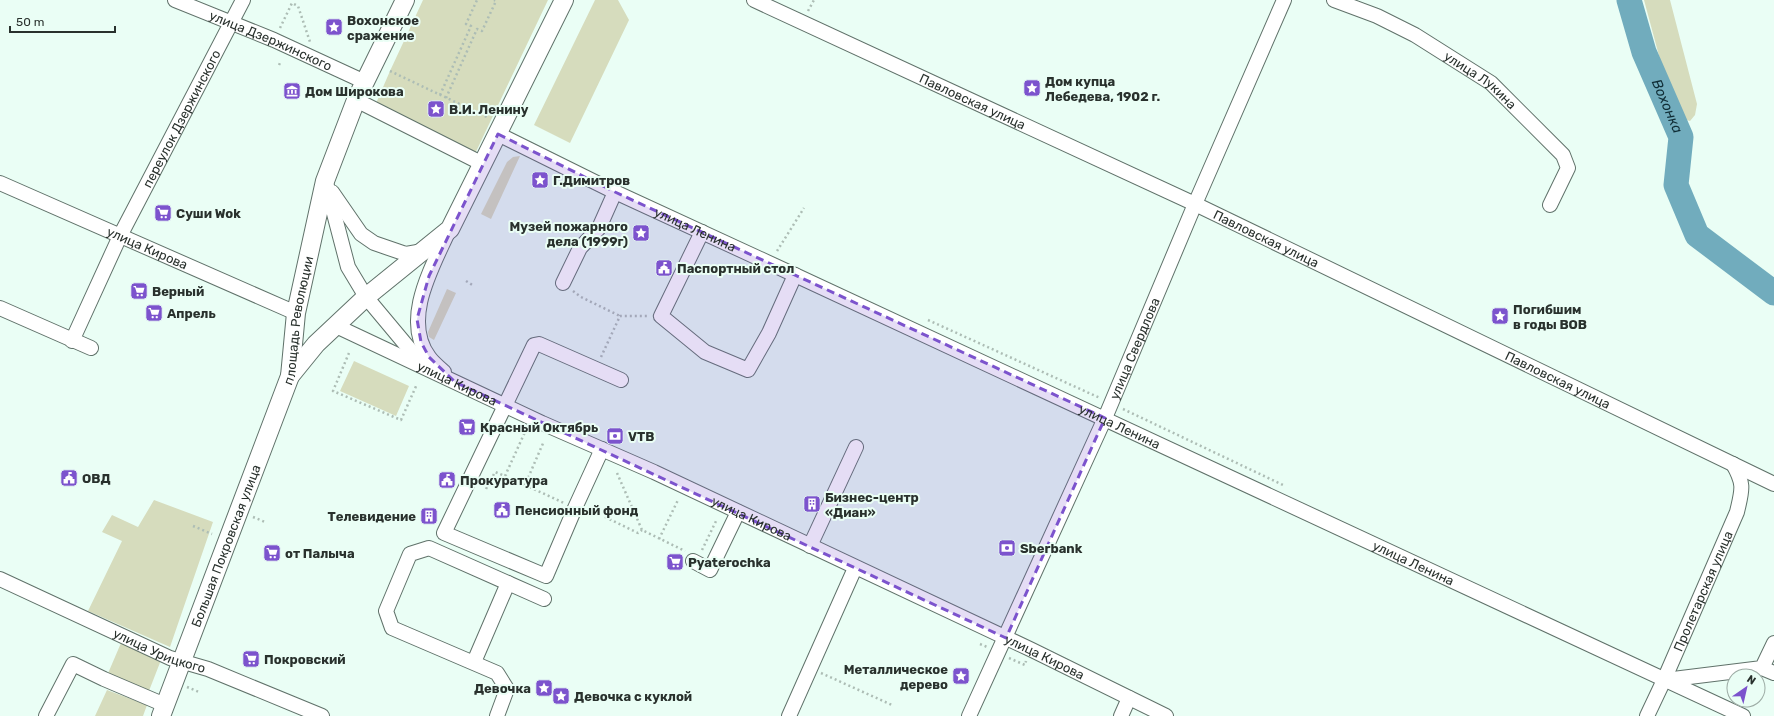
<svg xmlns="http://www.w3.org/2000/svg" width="1774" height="716" viewBox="0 0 1774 716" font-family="Rubik,sans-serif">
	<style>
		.green { fill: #d6dcbd }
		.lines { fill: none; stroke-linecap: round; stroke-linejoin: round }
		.river { stroke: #71acbd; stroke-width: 25 }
		.minor-casing { stroke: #60726a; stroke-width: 16 }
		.major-casing { stroke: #60726a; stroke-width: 20 }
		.path { stroke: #adbdb5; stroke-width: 2.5; stroke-dasharray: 2 3; stroke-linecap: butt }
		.minor { stroke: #fff; stroke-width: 14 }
		.major { stroke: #fff; stroke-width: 18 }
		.marked { fill: #7c53cd; fill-opacity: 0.2; stroke: #7c53cd; stroke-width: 3; stroke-dasharray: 8 5; stroke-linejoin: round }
		.labels { text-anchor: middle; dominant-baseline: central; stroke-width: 4; stroke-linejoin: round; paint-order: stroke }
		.poi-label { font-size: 13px; font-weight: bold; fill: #29312d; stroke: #eafef5; text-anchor: start }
		.street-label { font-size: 13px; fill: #29312d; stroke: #eafef5 }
		.water-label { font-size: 14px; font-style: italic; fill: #102d36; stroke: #eafef5 }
	</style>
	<rect width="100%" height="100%" fill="#eafef5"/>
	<path class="green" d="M423,0H548L473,158L374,108L390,71Z
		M595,0H618L629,20L570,143L534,125Z
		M1644,0H1670L1697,104L1695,115L1690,121L1680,118L1665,78Z
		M520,156L491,219L481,214L507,162L513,157Z
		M447,289L456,293L434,340L429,337L428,332Z
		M354,361L409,386L396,416L340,391Z
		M154,500L213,522L170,647L88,611L122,541L102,532L112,515L138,527Z
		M121,643L161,660L147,696L106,678Z
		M107,690L147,705L143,716H95Z"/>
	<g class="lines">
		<path class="river" id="s1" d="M1629,0L1644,52L1681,137L1676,185L1697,235L1774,293"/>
		<defs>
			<g id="minor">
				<path id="s2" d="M175,0L274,40L365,82"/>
				<path id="s3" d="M754,0L1195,204L1774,484"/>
				<path id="s4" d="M1334,0L1377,16L1415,35L1491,83L1563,155L1568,168L1550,205"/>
				<path d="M356,100L483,164"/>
				<path id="s5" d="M498,134L615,192L795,275L1743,716"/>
				<path id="s6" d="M0,183L296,313"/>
				<path d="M326,183L348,267L366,297L422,364"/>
				<path d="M332,192L361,234L374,243L406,254L423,251"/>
				<path d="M702,232L661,316L705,352L748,370L769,333L795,275"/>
				<path d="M563,283L580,248L599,228L615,192"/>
				<path d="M0,308L91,348"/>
				<path id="s7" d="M336,326L542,423L654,472L1032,650L1166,716"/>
				<path id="s8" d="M72,341L120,236L243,0"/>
				<path d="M444,372C439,367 433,363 429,357C401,319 433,266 449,230"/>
				<path d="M602,449L575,508L546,576L444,533L534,345L539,344L621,380"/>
				<path d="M810,546L856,447"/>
				<path d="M693,561L710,570L738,512"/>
				<path id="s9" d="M0,579L170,658L208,669L322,716"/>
				<path d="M474,662L508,583"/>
				<path d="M1762,668L1774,673"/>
				<path d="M1665,680L1762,668L1774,643"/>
				<path d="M46,716L73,664L104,679L165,705"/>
				<path d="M497,716L507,689L497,673L392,628L386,611L410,554L429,548L544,599"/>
				<path d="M789,716L855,568"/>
				<path id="s10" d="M969,716L1105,418L1195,204L1284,0"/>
				<path d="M1121,716L1129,698"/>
				<path id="s11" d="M1647,716L1664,680L1737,512C1742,490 1745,485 1733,464"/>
			</g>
			<g id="major">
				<path d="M290,376L316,344L366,297L450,229L564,0"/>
				<path id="s12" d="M161,716L290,376L296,313L325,181L356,100L405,0"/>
			</g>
		</defs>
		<use href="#minor" class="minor-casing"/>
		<use href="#major" class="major-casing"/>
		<path class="path" d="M808,11L814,0
			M280,28L292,3L298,6L310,42
			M279,65L281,61
			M390,71L489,118
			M440,95L471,26L466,24L477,0
			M446,98L477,29L482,31L496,1L494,0
			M777,251L804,208
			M466,281L474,286
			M573,291L581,297L620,316
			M928,320L1100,398
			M349,353L333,391L401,420L417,384
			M601,357L620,316H648
			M1123,409L1283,485
			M617,473L642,530L685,551
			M505,476L525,485L544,441
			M525,485L564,503
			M486,489L495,472L505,476L525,432
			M253,517L265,522
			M605,517L638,533L642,530
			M193,526L212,534
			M659,539L678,500
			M702,550L717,519
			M980,644L987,647
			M1009,658L1025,665L1026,661
			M821,673L892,705
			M187,687L199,692"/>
		<use href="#minor" class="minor"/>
		<use href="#major" class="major"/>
	</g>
	<path class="marked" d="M498,134L615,192L1105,418L1006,638L455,382L429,357L421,342L417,319L429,276Z"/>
	<defs>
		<symbol id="sight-square" viewBox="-11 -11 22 22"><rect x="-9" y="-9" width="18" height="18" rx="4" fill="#7c53cd" stroke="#eafef5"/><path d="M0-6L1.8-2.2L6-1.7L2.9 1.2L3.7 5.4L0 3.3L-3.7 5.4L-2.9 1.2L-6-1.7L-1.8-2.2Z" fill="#fff"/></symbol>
		<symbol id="museum-square" viewBox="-11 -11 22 22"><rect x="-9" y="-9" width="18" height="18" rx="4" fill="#7c53cd" stroke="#eafef5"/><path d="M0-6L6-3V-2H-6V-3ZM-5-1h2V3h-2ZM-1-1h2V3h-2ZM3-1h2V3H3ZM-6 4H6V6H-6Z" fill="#fff"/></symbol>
		<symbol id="supermarket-square" viewBox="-11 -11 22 22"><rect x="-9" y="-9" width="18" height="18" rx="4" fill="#7c53cd" stroke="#eafef5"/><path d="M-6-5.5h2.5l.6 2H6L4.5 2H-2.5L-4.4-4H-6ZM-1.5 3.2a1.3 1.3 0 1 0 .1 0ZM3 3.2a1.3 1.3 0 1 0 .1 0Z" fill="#fff"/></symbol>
		<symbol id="civic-square" viewBox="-11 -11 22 22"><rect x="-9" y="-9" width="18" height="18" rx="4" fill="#7c53cd" stroke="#eafef5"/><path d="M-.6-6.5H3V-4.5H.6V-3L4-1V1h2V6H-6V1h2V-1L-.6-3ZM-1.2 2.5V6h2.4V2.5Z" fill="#fff"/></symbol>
		<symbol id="bank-square" viewBox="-11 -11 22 22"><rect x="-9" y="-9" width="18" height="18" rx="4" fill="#7c53cd" stroke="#eafef5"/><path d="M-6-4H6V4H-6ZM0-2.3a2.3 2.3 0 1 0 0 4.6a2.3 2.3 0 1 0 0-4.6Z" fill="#fff"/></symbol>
		<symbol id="building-square" viewBox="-11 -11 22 22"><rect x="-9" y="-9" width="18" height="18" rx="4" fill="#7c53cd" stroke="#eafef5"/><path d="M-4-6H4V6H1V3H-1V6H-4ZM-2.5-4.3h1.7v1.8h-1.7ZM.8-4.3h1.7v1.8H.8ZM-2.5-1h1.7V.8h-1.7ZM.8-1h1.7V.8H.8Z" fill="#fff"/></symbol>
	</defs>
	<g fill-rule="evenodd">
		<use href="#sight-square" x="324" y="17" width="20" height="20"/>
		<use href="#sight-square" x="1022" y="78" width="20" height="20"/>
		<use href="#museum-square" x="282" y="81" width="20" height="20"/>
		<use href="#sight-square" x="426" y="99" width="20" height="20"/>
		<use href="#sight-square" x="530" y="170" width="20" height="20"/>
		<use href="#supermarket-square" x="153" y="203" width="20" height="20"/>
		<use href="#sight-square" x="631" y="223" width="20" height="20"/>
		<use href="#civic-square" x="654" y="258" width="20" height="20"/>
		<use href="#supermarket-square" x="129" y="281" width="20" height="20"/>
		<use href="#supermarket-square" x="144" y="303" width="20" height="20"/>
		<use href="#sight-square" x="1490" y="306" width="20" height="20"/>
		<use href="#supermarket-square" x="457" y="417" width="20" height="20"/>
		<use href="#bank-square" x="605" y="426" width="20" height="20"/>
		<use href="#civic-square" x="59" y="468" width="20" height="20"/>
		<use href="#civic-square" x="437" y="470" width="20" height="20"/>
		<use href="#building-square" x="802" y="494" width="20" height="20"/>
		<use href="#civic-square" x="492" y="500" width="20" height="20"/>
		<use href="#building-square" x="419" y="506" width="20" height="20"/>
		<use href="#bank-square" x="997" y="538" width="20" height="20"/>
		<use href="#supermarket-square" x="262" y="543" width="20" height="20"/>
		<use href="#supermarket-square" x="665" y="552" width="20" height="20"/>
		<use href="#supermarket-square" x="241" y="649" width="20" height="20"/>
		<use href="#sight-square" x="951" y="666" width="20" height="20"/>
		<use href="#sight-square" x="534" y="678" width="20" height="20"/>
		<use href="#sight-square" x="551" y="686" width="20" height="20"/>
	</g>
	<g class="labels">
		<g class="poi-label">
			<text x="347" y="20">Вохонское<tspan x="347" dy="15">сражение</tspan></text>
			<text x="1045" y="81">Дом купца<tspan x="1045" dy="15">Лебедева, 1902 г.</tspan></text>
			<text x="305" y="91">Дом Широкова</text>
			<text x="449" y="109">В.И. Ленину</text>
			<text x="553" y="180">Г.Димитров</text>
			<text x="176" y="213">Суши Wok</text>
			<text x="628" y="226" text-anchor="end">Музей пожарного<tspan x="628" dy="15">дела (1999г)</tspan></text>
			<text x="677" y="268">Паспортный стол</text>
			<text x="152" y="291">Верный</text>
			<text x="1513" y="309">Погибшим<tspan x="1513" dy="15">в годы ВОВ</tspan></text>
			<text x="167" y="313">Апрель</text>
			<text x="480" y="427">Красный Октябрь</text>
			<text x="628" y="436">VTB</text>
			<text x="82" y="478">ОВД</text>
			<text x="460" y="480">Прокуратура</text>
			<text x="825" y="497">Бизнес-центр<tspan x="825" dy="15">«Диан»</tspan></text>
			<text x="515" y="510">Пенсионный фонд</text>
			<text x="416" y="516" text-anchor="end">Телевидение</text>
			<text x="1020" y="548">Sberbank</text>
			<text x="285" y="553">от Палыча</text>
			<text x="688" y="562">Pyaterochka</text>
			<text x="264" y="659">Покровский</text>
			<text x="948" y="669" text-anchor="end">Металлическое<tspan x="948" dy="15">дерево</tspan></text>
			<text x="531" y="688" text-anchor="end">Девочка</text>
			<text x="574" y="696">Девочка с куклой</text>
		</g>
		<g class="street-label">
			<text stroke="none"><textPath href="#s2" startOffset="104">улица Дзержинского</textPath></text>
			<text stroke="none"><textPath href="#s4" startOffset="168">улица Лукина</textPath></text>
			<text stroke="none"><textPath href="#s3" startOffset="241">Павловская улица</textPath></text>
			<text stroke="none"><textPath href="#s8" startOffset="248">переулок Дзержинского</textPath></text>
			<text stroke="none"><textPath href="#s5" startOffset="219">улица Ленина</textPath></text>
			<text stroke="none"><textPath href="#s3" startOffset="565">Павловская улица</textPath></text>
			<text stroke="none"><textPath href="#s6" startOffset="161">улица Кирова</textPath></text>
			<text stroke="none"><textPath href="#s12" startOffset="420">площадь Революции</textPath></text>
			<text stroke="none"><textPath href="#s10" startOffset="403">улица Свердлова</textPath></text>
			<text stroke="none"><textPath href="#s3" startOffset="889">Павловская улица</textPath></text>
			<text stroke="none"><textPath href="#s7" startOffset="134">улица Кирова</textPath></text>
			<text stroke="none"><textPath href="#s5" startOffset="687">улица Ленина</textPath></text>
			<text stroke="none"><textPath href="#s7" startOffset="458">улица Кирова</textPath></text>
			<text stroke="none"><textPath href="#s12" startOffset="182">Большая Покровская улица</textPath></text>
			<text stroke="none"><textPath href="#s5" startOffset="1011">улица Ленина</textPath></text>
			<text stroke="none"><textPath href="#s11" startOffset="137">Пролетарская улица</textPath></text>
			<text stroke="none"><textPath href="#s9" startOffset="175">улица Урицкого</textPath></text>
			<text stroke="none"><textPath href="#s7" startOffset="782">улица Кирова</textPath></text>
		</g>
		<g class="water-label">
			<text stroke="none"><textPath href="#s1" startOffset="113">Вохонка</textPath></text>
		</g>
	</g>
	<g transform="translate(1746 688) rotate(34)"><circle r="19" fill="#eafef5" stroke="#9daca5"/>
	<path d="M0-3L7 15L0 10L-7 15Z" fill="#7c53cd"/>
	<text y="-6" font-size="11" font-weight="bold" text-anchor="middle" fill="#29312d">N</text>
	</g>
	<path d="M10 26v6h105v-6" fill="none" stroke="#29312d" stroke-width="2"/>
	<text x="16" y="26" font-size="12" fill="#29312d" stroke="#eafef5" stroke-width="3" paint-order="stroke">50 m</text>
</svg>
